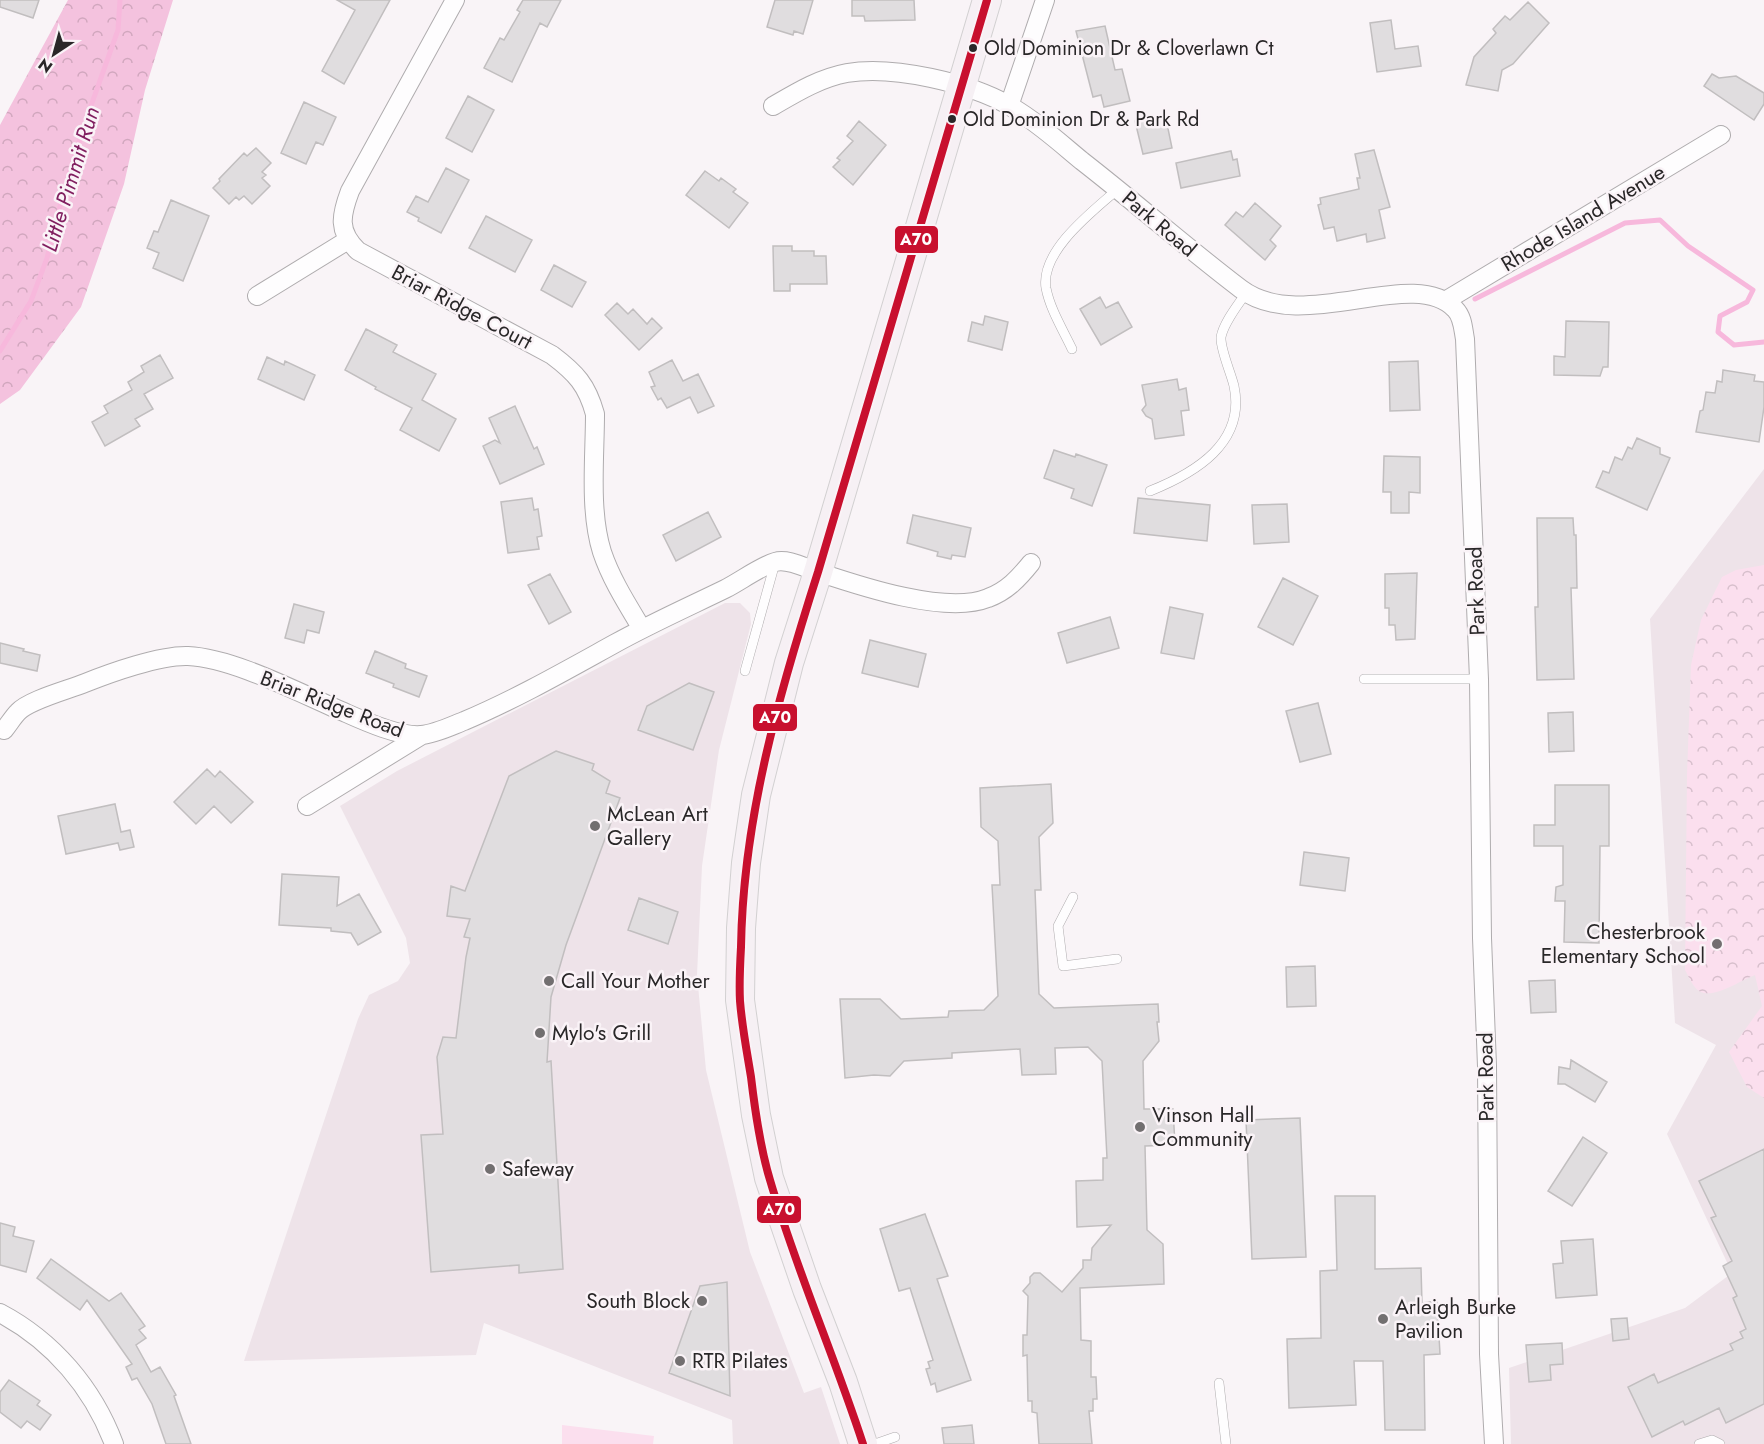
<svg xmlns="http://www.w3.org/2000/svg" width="1764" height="1444" viewBox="0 0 1764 1444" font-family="Jost,sans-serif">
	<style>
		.built { fill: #eee3e9 }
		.grass { fill: #fbdfee }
		.forest { fill: url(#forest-crowns) }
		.park { fill: url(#park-crowns) }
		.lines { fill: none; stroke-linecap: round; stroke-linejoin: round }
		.stream { stroke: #f7b8dc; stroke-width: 5 }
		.building { fill: #e0dddf; stroke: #c1bebf; stroke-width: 1.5 }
		.service-casing { stroke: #afacae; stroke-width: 10 }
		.minor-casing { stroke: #afacae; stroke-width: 20 }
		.primary-casing { stroke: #d2d0d1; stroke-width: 30 }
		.service { stroke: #fefdfe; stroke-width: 9 }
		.minor { stroke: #fefdfe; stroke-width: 18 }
		.primary { stroke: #f6f0f4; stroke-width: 28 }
		.bus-1-casing { stroke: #faf3f7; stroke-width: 12 }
		.bus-1 { stroke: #c8102e; stroke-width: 8 }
		.bus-dot { fill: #292728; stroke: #faf3f7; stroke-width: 2 }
		.poi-dot { fill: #726f70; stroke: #faf3f7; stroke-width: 2 }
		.labels { text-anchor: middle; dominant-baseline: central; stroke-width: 5; stroke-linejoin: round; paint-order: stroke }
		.bus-label { font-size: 20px; fill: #292728; stroke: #faf3f7; text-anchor: start }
		.street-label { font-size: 21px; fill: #292728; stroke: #faf3f7 }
		.poi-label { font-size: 21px; fill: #292728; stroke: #faf3f7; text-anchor: start }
		.water-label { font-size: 22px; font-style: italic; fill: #811f60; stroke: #faf3f7 }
		.line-badge { stroke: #faf3f7; stroke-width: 2 }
		.badge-label { font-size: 16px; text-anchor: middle; font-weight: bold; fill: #fff }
	</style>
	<defs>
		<pattern id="forest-crowns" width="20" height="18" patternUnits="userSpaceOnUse" patternTransform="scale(1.5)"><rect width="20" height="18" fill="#f4c2de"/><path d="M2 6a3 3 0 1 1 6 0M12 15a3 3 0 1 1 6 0" fill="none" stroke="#d1a7be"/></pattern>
		<pattern id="park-crowns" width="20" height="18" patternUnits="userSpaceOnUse" patternTransform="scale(1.5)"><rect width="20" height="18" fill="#fbdfee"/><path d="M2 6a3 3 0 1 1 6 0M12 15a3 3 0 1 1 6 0" fill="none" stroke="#d7bfcc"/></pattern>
	</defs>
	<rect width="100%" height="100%" fill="#f9f4f7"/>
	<path class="built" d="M1764,469V1444H1511L1509,1368L1685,1308L1732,1273L1667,1134L1716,1045L1675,1023L1650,619Z
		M725,603H740L750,613L751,624L719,750L702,866L697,975L706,1070L750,1252L804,1393L821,1387L840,1444H733L732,1420L484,1323L476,1355L244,1361L358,1019L369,995L398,981L410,963L406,938L340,806L397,771Z"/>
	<path class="grass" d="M562,1425L654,1436L653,1444H562Z"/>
	<path class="forest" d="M68,0H173L145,90L124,184L81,307L20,390L0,404V125Z"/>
	<path class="park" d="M1764,565V1098L1747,1087L1729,1052L1762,1006L1755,975C1741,980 1713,1000 1699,991C1693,987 1689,977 1685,970L1687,775L1691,665L1701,620L1722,577L1736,570Z"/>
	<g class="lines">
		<path class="stream" d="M1475,299L1625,223L1660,220L1688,246L1753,290L1747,302L1720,316L1718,332L1734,345L1764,342
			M0,351L31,301L47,258L66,183L87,117L118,30L120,0"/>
	</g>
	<path class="building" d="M0,0H39L33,18L0,7Z
		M337,0H390L344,84L322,71L355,10Z
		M523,0H561L547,27L540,23L512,82L484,68L500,38L504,40L520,12L517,10Z
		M775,0H813L803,34L794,31L793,35L767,27Z
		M852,0H914L915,20L865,21L864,16H852Z
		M1528,2L1549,23L1513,64L1502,70L1498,91L1466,85L1474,57L1496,33L1493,29L1505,16L1510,20Z
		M1391,20L1395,49L1418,46L1421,66L1377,72L1370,23Z
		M1105,26L1115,70L1122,69L1130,101L1104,107L1101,95L1093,97L1076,31Z
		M1712,74L1719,78L1736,76L1764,93V104L1754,120L1704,86Z
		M468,96L494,110L472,152L446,138Z
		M304,102L336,117L323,145L316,142L306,164L281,153Z
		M1165,114L1172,148L1143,154L1135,121Z
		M859,121L886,145L853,185L833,167L840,160L837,158L853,141L847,136Z
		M256,148L271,163L262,172L266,175L262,178L270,186L252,204L244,196L239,200L236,197L229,204L213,188L220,181L219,179L244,153L247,156Z
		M1374,150L1390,207L1379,210L1385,238L1367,242L1366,234L1337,241L1334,227L1324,229L1318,205L1321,204L1320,198L1359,189L1357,178H1360L1355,154Z
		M1231,151L1233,160L1237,159L1240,176L1181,188L1176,163Z
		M446,168L469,180L441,233L418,221L419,218L407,212L416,196L428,202Z
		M705,171L719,181L721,178L736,189L733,192L748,203L729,228L686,195Z
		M171,200L209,216L183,281L153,268L159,253L147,248L154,231L158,232Z
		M1255,203L1281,226L1270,240L1276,246L1265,260L1225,225L1236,212L1243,217Z
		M486,216L532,240L515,272L469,248Z
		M773,246H792V251H814V256H826L827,284H790V291H774Z
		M554,265L586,282L572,307L541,290Z
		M1100,297L1106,308L1118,302L1132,327L1101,345L1080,309Z
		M617,303L628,314L633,309L647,324L652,318L662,328L639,350L605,315Z
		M985,316L1008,322L1002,350L968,341L972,322L983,325Z
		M1566,321L1609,322L1608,367H1603L1600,376L1554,375V356L1565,357Z
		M366,329L397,345L393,352L436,374L422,400L456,419L439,451L400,430L412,408L375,389L376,387L345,370Z
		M160,355L173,378L144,394L153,409L135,419L140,426L105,446L92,422L108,413L104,406L132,390L128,382L144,372L141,366Z
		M267,357L284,365L285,361L315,375L304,400L258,379Z
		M672,360L683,381L698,374L714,406L698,413L690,397L667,408L661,398L658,400L651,387L655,386L649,372Z
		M1418,361L1420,410L1390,411L1389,362Z
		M1723,370L1755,375L1754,381L1764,382V407L1759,442L1696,432L1700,411L1703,410L1706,392L1715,393L1717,381L1722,382Z
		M1177,379L1179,390L1186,388L1189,410L1181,411L1184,435L1155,439L1152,419L1146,416L1142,410L1146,405L1142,385Z
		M515,406L534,449L537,447L544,464L500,484L483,446L495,440L500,443L489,418Z
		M1637,438L1660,448V454L1670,458L1647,510L1596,487L1603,471L1609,473L1615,457L1622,460L1628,447L1632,449Z
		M1054,450L1075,457L1076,454L1107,465L1092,506L1071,498L1074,489L1044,478Z
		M1384,456L1420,457V493L1409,492V513H1391V492H1383Z
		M532,498L534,510L538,509L542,536L537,537L539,549L508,553L501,502Z
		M1138,498L1210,505L1207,541L1134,533Z
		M1287,504L1289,542L1254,544L1252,505Z
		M708,512L721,537L676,561L663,535Z
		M913,515L971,528L965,557L952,555L951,559L937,556L938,552L907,543Z
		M1537,518H1573L1574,535H1576L1577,588H1571L1574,679L1537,680L1535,607H1538Z
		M1417,573L1415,639L1396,640L1395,625H1389V608H1385V574Z
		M550,574L571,612L549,624L528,585Z
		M1283,578L1318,596L1293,645L1258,627Z
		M294,604L324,612L319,633L307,630L304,643L285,638Z
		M1170,607L1203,614L1194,659L1161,653Z
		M1110,617L1119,648L1067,663L1058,633Z
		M870,640L926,654L918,687L862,673Z
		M0,643L24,649L23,651L40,655L37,671L0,663Z
		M375,651L406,664L405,668L427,676L419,697L393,687L394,684L366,673Z
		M689,683L714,692L693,750L638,730L647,706Z
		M1318,703L1331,754L1300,762L1286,711Z
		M1573,712L1574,751L1549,752L1548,713Z
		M556,751L594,764L592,770L610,781L606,793L620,798L566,945L551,997L547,1062L551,1061L563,1269L519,1273V1265L431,1272L421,1135L443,1134L437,1057L443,1037L456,1038L466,957L470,938L464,937L470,919L447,916L451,886L465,891L509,776Z
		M207,769L215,777L220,771L253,802L231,823L214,806L196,824L174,802Z
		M1051,784L1053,823L1039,837L1041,890H1035L1039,994L1054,1008L1158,1004L1159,1022H1157L1159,1041L1143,1061L1144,1109H1173L1175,1145L1145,1146L1147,1230L1163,1244L1164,1284L1080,1288L1081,1340L1091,1341V1377H1096L1097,1399H1093V1411H1089L1092,1444H1039L1037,1413L1032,1412V1401H1028L1027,1355L1023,1356V1335H1027L1028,1296L1023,1291L1030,1283V1277L1034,1273H1040L1062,1292L1083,1268V1260H1091L1092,1248L1111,1225L1077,1227L1076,1181L1103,1180V1158H1107L1102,1061L1088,1047L1055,1048L1056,1074L1022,1075L1020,1049L952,1053V1058L904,1061L890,1076L874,1075L845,1078L840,999H880L901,1019L948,1017L949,1011L984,1010L998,996L992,885H1000L998,841L981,827L980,788Z
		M1555,785H1609V846H1600L1599,943L1564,942L1565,901H1555L1556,887L1563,885V846H1534V825H1555Z
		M115,804L121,832L130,830L134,847L120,850L118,843L66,854L58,816Z
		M1304,852L1349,858L1345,891L1300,885Z
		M282,874L339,877L337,906L359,894L381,932L358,945L351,933L331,931V928L279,925Z
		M639,898L678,912L668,944L628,930Z
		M1315,966L1316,1006L1287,1007L1286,967Z
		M1555,980L1556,1012L1531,1013L1529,981Z
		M1571,1060L1607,1082L1595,1102L1565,1084H1558L1559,1067L1570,1069Z
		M1300,1118L1306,1257L1252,1259L1246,1120Z
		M1583,1137L1607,1153L1572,1206L1548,1191Z
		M1764,1149V1404L1726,1423L1719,1408L1685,1425L1683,1421L1652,1437L1628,1387L1654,1374L1658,1383L1733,1350L1730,1344L1743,1338L1740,1332L1746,1329L1733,1298L1737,1296L1723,1266L1732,1261L1711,1218L1716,1216L1699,1181Z
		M1335,1196H1375V1269L1421,1268L1422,1303L1437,1301L1440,1354L1424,1355L1425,1430H1385L1383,1361H1354L1356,1405L1289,1408L1287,1339L1321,1338L1320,1271L1337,1270Z
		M925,1214L948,1276L937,1279L971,1380L937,1392L935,1383L931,1385L926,1369L930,1368L928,1362L933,1360L910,1288L899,1291L880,1229Z
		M0,1223L15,1227L13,1236L34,1241L26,1272L0,1265Z
		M1593,1239L1597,1295L1556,1298L1553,1264L1563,1263L1561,1241Z
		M51,1259L109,1301L121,1293L145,1326L139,1330L146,1338L136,1345L151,1372L160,1367L176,1395L174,1396L191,1444H166L152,1404L137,1378L132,1380L126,1367L132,1364L87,1300L80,1310L37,1278Z
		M727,1282L730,1396L669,1373L700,1286Z
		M1627,1318L1629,1339L1613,1341L1611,1319Z
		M1562,1343L1563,1364L1550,1365L1551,1380L1529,1382L1526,1345Z
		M9,1380L40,1401L37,1405L51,1415L40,1430L27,1421L21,1428L0,1412V1392Z
		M972,1425L974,1444H944L942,1428Z"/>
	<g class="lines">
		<defs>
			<path id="service" d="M1072,349C1063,330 1050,309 1046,288C1040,251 1093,211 1118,189
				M1150,491C1195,473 1246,443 1234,386C1231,373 1220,349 1221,337C1224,322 1238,305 1246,293
				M745,671L775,563
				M1364,679H1479
				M1073,897L1058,926L1063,966L1117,959
				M1219,1383L1226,1444
				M875,1444L895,1437
				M1699,1444L1712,1440L1720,1444"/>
			<path id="minor" d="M455,0L350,191C341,215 337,231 358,251L552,355C576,373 587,385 595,414C595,457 589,511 602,552C611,579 627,604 642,629
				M773,106C797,92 820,78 847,73C893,65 970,83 1010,106C1036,121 1059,142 1082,161C1136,203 1187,248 1241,289C1302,335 1413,265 1455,309C1463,317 1463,329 1465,339L1479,679L1482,938L1487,1066L1489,1354L1494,1444
				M1009,106L1045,0
				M257,296L348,240
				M1445,301L1721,135
				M4,730C9,724 13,717 18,712C29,700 68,690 85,683C110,673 160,655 188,656C234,658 301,694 346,713C366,722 400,737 421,735C435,734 451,726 464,721C516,699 565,671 614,644C650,624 688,607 725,589C739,582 761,566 775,562C788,558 805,568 818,572C860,586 946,615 988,598C1007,591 1019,578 1031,563
				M307,806L422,735
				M0,1313C53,1341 93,1388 114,1444"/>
			<path id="primary" d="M863,1444L843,1382L807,1289L769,1178L756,1115L740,1000L741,928L746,863L756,795L789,663L818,572L987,0"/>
		</defs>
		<use href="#service" class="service-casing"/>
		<use href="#minor" class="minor-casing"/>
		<use href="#primary" class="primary-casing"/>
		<use href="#service" class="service"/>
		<use href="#minor" class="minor"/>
		<use href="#primary" class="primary"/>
		<defs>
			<path id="bus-1" d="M863,1444C834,1355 796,1269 770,1180C760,1147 755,1111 751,1077C747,1052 742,1027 740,1001C739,983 740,965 741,947C743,818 779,694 818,572L987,0"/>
		</defs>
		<use href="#bus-1" class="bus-1-casing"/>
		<use href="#bus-1" class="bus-1"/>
	</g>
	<g class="bus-dot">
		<circle cx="973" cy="48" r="5"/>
		<circle cx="952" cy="119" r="5"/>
	</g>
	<g class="poi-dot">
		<circle cx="595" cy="826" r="6"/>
		<circle cx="1717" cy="944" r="6"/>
		<circle cx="549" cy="981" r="6"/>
		<circle cx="540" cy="1033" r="6"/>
		<circle cx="1140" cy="1127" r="6"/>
		<circle cx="490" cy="1169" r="6"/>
		<circle cx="702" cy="1301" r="6"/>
		<circle cx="1383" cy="1319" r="6"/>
		<circle cx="680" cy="1361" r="6"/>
	</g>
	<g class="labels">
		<g class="bus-label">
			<text x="984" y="48">Old Dominion Dr &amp; Cloverlawn Ct</text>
			<text x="963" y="119">Old Dominion Dr &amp; Park Rd</text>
		</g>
		<g class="street-label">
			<text transform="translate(1583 218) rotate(-31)">Rhode Island Avenue</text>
			<text transform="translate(1159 224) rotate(40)">Park Road</text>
			<text transform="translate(462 307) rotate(28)">Briar Ridge Court</text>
			<text transform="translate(1476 591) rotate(-92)">Park Road</text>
			<text transform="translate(332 704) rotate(21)">Briar Ridge Road</text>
			<text transform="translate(1486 1077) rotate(-91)">Park Road</text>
		</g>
		<g class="poi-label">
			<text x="607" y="814">McLean Art<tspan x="607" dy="24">Gallery</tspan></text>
			<text x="1705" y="932" text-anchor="end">Chesterbrook<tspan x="1705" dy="24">Elementary School</tspan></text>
			<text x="561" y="981">Call Your Mother</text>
			<text x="552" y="1033">Mylo's Grill</text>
			<text x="1152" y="1115">Vinson Hall<tspan x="1152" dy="24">Community</tspan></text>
			<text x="502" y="1169">Safeway</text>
			<text x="690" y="1301" text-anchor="end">South Block</text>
			<text x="1395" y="1307">Arleigh Burke<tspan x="1395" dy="24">Pavilion</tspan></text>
			<text x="692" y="1361">RTR Pilates</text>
		</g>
		<g class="water-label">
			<text transform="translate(70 179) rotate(-73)">Little Pimmit Run</text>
		</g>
	</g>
	<g class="line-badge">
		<rect x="894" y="225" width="45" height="29" rx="6" fill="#c8102e"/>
		<rect x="752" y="703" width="46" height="29" rx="6" fill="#c8102e"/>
		<rect x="756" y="1195" width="46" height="29" rx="6" fill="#c8102e"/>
	</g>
	<g class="badge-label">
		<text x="916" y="245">A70</text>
		<text x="775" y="723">A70</text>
		<text x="779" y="1215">A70</text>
	</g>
	<g transform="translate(54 54) rotate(216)" stroke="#faf3f7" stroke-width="4.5" paint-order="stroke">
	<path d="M0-4.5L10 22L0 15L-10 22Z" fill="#292728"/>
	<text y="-9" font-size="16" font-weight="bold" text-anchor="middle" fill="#292728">N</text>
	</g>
</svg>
